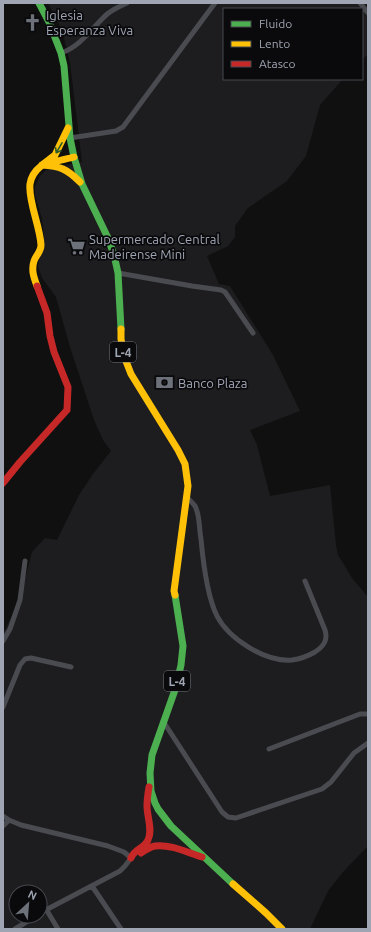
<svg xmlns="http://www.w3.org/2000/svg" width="371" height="932" viewBox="0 0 371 932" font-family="Ubuntu,sans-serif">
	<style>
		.built { fill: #1d1d1f; fill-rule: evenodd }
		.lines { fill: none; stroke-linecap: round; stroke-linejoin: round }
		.street { stroke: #4a4b50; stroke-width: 5 }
		.fast { stroke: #4caf50; stroke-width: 7 }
		.slow { stroke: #ffc107; stroke-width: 7 }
		.jam { stroke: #c62828; stroke-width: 7 }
		.oneway { stroke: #2b5c2e }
		.labels { text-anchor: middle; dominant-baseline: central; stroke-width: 3.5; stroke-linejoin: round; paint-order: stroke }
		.shield { fill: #0a0a0c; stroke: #727681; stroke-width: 1 }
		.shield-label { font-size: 12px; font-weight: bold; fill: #9fa5b3 }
		.poi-label { font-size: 13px; fill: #9fa5b3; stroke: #0a0a0c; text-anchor: start }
	</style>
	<rect width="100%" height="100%" fill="#101010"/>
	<path class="built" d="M48,3H368V55L362,59V9H224V79H343L320,105L306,156L287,181L248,208L235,226V237L228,246L207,256L219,284L230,286L273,355L300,411L250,430L257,445L270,496L330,485L336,545L338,555L352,578L368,597V846L343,872L328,891L310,929H3V634L20,598L32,552L45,538L57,540L79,495L93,474L111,451L103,440L94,420L70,347L56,297L42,278L38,266L42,246L44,237L42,219L35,195V187L37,182L40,176L46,170L51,168L82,162L70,63L62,30ZM16,892H40V916H16Z"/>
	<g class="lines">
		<path class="street" d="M360,3L368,13
			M61,53C79,47 90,31 103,18C109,11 118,7 127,3
			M70,138L116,131L123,127L215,3
			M118,273L192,286L221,290L225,292L253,333
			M187,497C189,500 193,503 195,506C200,515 199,529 201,539C203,561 207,596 217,616C229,639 265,662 292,660C300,659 308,656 315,652C324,646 328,640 325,630L305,581
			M3,641L10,629L20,600L25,561
			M3,707L20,665L25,659L31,658L71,667
			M163,721L222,812L228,817L236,818L322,789L331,782L354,753L368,743
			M269,749L360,714H368
			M3,816L9,820L21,825L108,846L124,852L131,858L125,866L120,871L40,913
			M3,826L9,820
			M92,886L121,929
			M46,909L58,929
			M15,929L36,916"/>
		<path class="fast" d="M39,3L49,22L61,53L64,66L70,138L74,157L82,184L108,238L114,255L118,273L121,329
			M175,595L183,646L181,665L176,687L152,755L150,773L151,791L155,803L158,809L171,826L233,884"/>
		<path class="slow" d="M42,165L55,155L68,128
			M42,165C60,166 67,169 80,182
			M37,286C34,278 31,270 34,261C36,255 41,252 41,245C40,226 28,201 30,184C31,177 36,170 41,166C46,163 67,159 74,157
			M121,329V339L124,356L131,374L178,450L185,464L188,486L174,591L175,595
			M233,884L266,913L282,929"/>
		<path class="jam" d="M3,483L20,462L67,410L68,387L54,352L50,336L47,313L37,286
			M141,853C145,850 150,847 155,846C171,844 188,853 202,857
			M131,858C135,848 144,849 148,840C153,830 147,817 147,806C147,800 148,793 149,787"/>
	</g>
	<defs><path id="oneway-shaft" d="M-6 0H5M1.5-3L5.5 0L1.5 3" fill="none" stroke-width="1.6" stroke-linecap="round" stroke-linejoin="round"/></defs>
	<use class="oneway" href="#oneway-shaft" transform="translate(59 148) rotate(120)"/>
	<defs>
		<symbol id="church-bare" viewBox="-9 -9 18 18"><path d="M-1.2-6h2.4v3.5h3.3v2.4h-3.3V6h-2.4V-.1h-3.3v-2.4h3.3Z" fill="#6d717a" stroke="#0a0a0c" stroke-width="2.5" paint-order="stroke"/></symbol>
		<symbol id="supermarket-bare" viewBox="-9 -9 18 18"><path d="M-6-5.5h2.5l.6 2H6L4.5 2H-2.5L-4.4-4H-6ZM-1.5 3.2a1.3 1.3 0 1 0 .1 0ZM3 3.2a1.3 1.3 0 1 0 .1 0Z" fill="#6d717a" stroke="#0a0a0c" stroke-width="2.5" paint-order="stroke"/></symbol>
		<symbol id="bank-bare" viewBox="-9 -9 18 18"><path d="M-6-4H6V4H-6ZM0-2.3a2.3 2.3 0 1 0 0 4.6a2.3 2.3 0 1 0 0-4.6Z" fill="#6d717a" stroke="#0a0a0c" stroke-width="2.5" paint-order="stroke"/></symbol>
	</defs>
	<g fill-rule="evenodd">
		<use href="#church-bare" x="20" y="10" width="25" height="25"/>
		<use href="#supermarket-bare" x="64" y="234" width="25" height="25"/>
		<use href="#bank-bare" x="152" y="370" width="25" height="25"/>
	</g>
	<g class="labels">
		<g class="shield">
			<rect x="110" y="342" width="26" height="20" rx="3"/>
			<rect x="164" y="671" width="26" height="20" rx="3"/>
		</g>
		<g class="shield-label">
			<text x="123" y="352">L-4</text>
			<text x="177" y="681">L-4</text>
		</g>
		<g class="poi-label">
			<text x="46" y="15">Iglesia<tspan x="46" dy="15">Esperanza Viva</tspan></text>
			<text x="89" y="239">Supermercado Central<tspan x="89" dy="15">Madeirense Mini</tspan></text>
			<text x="178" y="383">Banco Plaza</text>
		</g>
	</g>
	<rect width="371" height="932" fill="none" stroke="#9fa5b3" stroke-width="8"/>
	<rect x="223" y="8" width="140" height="72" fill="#0a0a0c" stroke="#46484f"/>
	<rect x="231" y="21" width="20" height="6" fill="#4caf50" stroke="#46484f"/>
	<text x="259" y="28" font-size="12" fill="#9fa5b3">Fluido</text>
	<rect x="231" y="41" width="20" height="6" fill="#ffc107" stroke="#46484f"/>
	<text x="259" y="48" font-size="12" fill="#9fa5b3">Lento</text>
	<rect x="231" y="61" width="20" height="6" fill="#c62828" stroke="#46484f"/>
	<text x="259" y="68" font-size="12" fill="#9fa5b3">Atasco</text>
	<g transform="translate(28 904) rotate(26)"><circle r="19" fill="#0a0a0c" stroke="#46484f"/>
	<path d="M0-3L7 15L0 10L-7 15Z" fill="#6d717a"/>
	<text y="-6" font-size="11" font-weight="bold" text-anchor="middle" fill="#9fa5b3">N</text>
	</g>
</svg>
